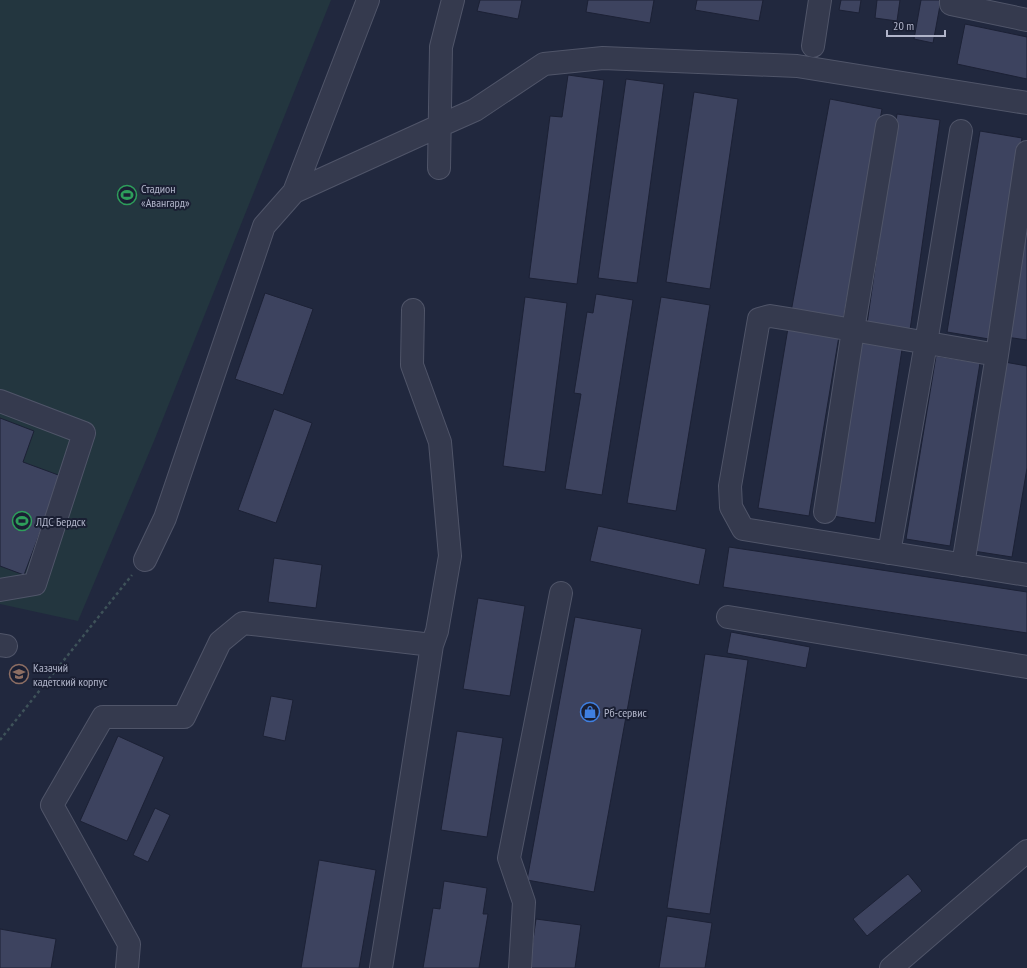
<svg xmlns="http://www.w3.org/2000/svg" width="1027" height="968" viewBox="0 0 1027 968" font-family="'PT Sans Narrow',sans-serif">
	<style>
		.pitch { fill: #23363f }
		.building { fill: #3d435f; stroke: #1c2135 }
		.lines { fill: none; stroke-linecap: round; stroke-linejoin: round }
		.minor-casing { stroke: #505569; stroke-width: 24 }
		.path { stroke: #3e5259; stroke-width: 2.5; stroke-dasharray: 3 3; stroke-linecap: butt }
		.minor { stroke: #353a4e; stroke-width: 22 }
		.labels { text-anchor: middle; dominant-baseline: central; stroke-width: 4; stroke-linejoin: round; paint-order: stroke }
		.poi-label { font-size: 12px; fill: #b1b5ca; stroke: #1a1f33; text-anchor: start }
	</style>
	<rect width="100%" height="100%" fill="#21283e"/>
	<path class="pitch" d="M0,0H331L154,441L78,621L0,604Z"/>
	<path class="building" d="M480,0H522L518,19L477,11Z
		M588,0H654L650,23L586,12Z
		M697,0H763L759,21L695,10Z
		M841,0H861L859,13L839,10Z
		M877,0H900L897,21L875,18Z
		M921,0H941L933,43L914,39Z
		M965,24L1027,37V79L957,64Z
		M568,75L604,80L577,284L529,278L550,116L562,117Z
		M626,79L664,84L637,283L598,278Z
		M694,92L738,99L710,289L666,282Z
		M830,99L882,109L843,321L791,312Z
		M897,114L940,120L910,330L867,324Z
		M980,131L1022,138L989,339L947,332Z
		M1027,153V340L999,336Z
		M265,293L313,309L283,395L235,379Z
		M596,294L633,300L602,495L565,489L581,394L574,393L587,312L593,313Z
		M525,297L567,303L545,472L503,466Z
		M661,297L710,305L676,511L627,503Z
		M788,328L839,336L809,516L758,508Z
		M861,336L903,343L875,523L833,516Z
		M936,356L980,363L950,546L906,539Z
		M999,361L1027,366V468L1012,557L967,550Z
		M274,409L312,423L276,523L238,510Z
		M0,418L34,431L23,462L61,476L24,575L0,566Z
		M598,526L706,549L699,585L590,561Z
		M729,547L1027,592V633L723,587Z
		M274,558L322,565L316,608L268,602Z
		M478,598L525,606L510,696L463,689Z
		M575,617L642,629L594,892L527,880Z
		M731,632L810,647L806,668L727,653Z
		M705,654L748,660L710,914L667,908Z
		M271,696L293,700L285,741L263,736Z
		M457,731L503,738L487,837L441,830Z
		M118,736L164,757L127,841L80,821Z
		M155,808L170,815L148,862L133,855Z
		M319,860L376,870L359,968H301Z
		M908,874L922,891L867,936L853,919Z
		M444,881L487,888L483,914H488L479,968H423L433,908L440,909Z
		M667,916L712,923L705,968H659Z
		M536,919L581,925L575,968H529Z
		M0,929L56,939L51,968H0Z"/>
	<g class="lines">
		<defs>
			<path id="minor" d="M951,0V4L1027,20
				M813,46L820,0
				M439,168L441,47L453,0
				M294,192L368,0
				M413,310L412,365L440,442L450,556L437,631L432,645
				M997,355L795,320L770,316L759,319L730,486L731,507L743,529L1027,575
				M0,401L84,433L35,584L0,590
				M825,512L853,330L887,126
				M889,553L926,343L961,131
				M145,560L165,518L264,226L294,192L439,126L475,110L544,64L603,58L797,66L1027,103
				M963,565L997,355L1027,152
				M728,617L1027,667
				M0,645L6,646
				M127,968L129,944L52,805L103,717H184L220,642L243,623L432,645L399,857L381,968
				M520,968L524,902L509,858L561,593
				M891,968L1027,851"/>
		</defs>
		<use href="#minor" class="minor-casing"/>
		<path class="path" d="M0,740L132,575"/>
		<use href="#minor" class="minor"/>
	</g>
	<defs>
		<symbol id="stadium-ring" viewBox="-11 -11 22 22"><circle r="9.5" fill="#1a1f33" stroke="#2e9e5b" stroke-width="1.5"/><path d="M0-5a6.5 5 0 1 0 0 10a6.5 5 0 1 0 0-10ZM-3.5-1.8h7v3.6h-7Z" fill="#2e9e5b"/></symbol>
		<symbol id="university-ring" viewBox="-11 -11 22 22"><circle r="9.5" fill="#1a1f33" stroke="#8d6e63" stroke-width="1.5"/><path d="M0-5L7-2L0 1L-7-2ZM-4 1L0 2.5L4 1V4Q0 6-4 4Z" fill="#8d6e63"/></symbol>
		<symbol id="shop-ring" viewBox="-11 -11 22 22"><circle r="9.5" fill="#1a1f33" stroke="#3f7fe0" stroke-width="1.5"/><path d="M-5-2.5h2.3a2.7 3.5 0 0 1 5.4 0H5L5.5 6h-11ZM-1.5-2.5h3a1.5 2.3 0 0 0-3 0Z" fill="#3f7fe0"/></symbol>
	</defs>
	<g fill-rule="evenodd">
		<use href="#stadium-ring" x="116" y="184" width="22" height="22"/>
		<use href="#stadium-ring" x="11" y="510" width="22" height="22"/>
		<use href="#university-ring" x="8" y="663" width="22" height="22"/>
		<use href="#shop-ring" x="579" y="701" width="22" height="22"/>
	</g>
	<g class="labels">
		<g class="poi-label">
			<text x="141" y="188">Стадион<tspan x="141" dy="14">«Авангард»</tspan></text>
			<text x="36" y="521">ЛДС Бердск</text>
			<text x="33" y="667">Казачий<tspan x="33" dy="14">кадетский корпус</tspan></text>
			<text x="604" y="712">Рб-сервис</text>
		</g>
	</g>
	<path d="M887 30v6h58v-6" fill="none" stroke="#b1b5ca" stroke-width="2"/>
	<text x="893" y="30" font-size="12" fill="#b1b5ca" stroke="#1a1f33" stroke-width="3" paint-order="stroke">20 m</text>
</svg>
